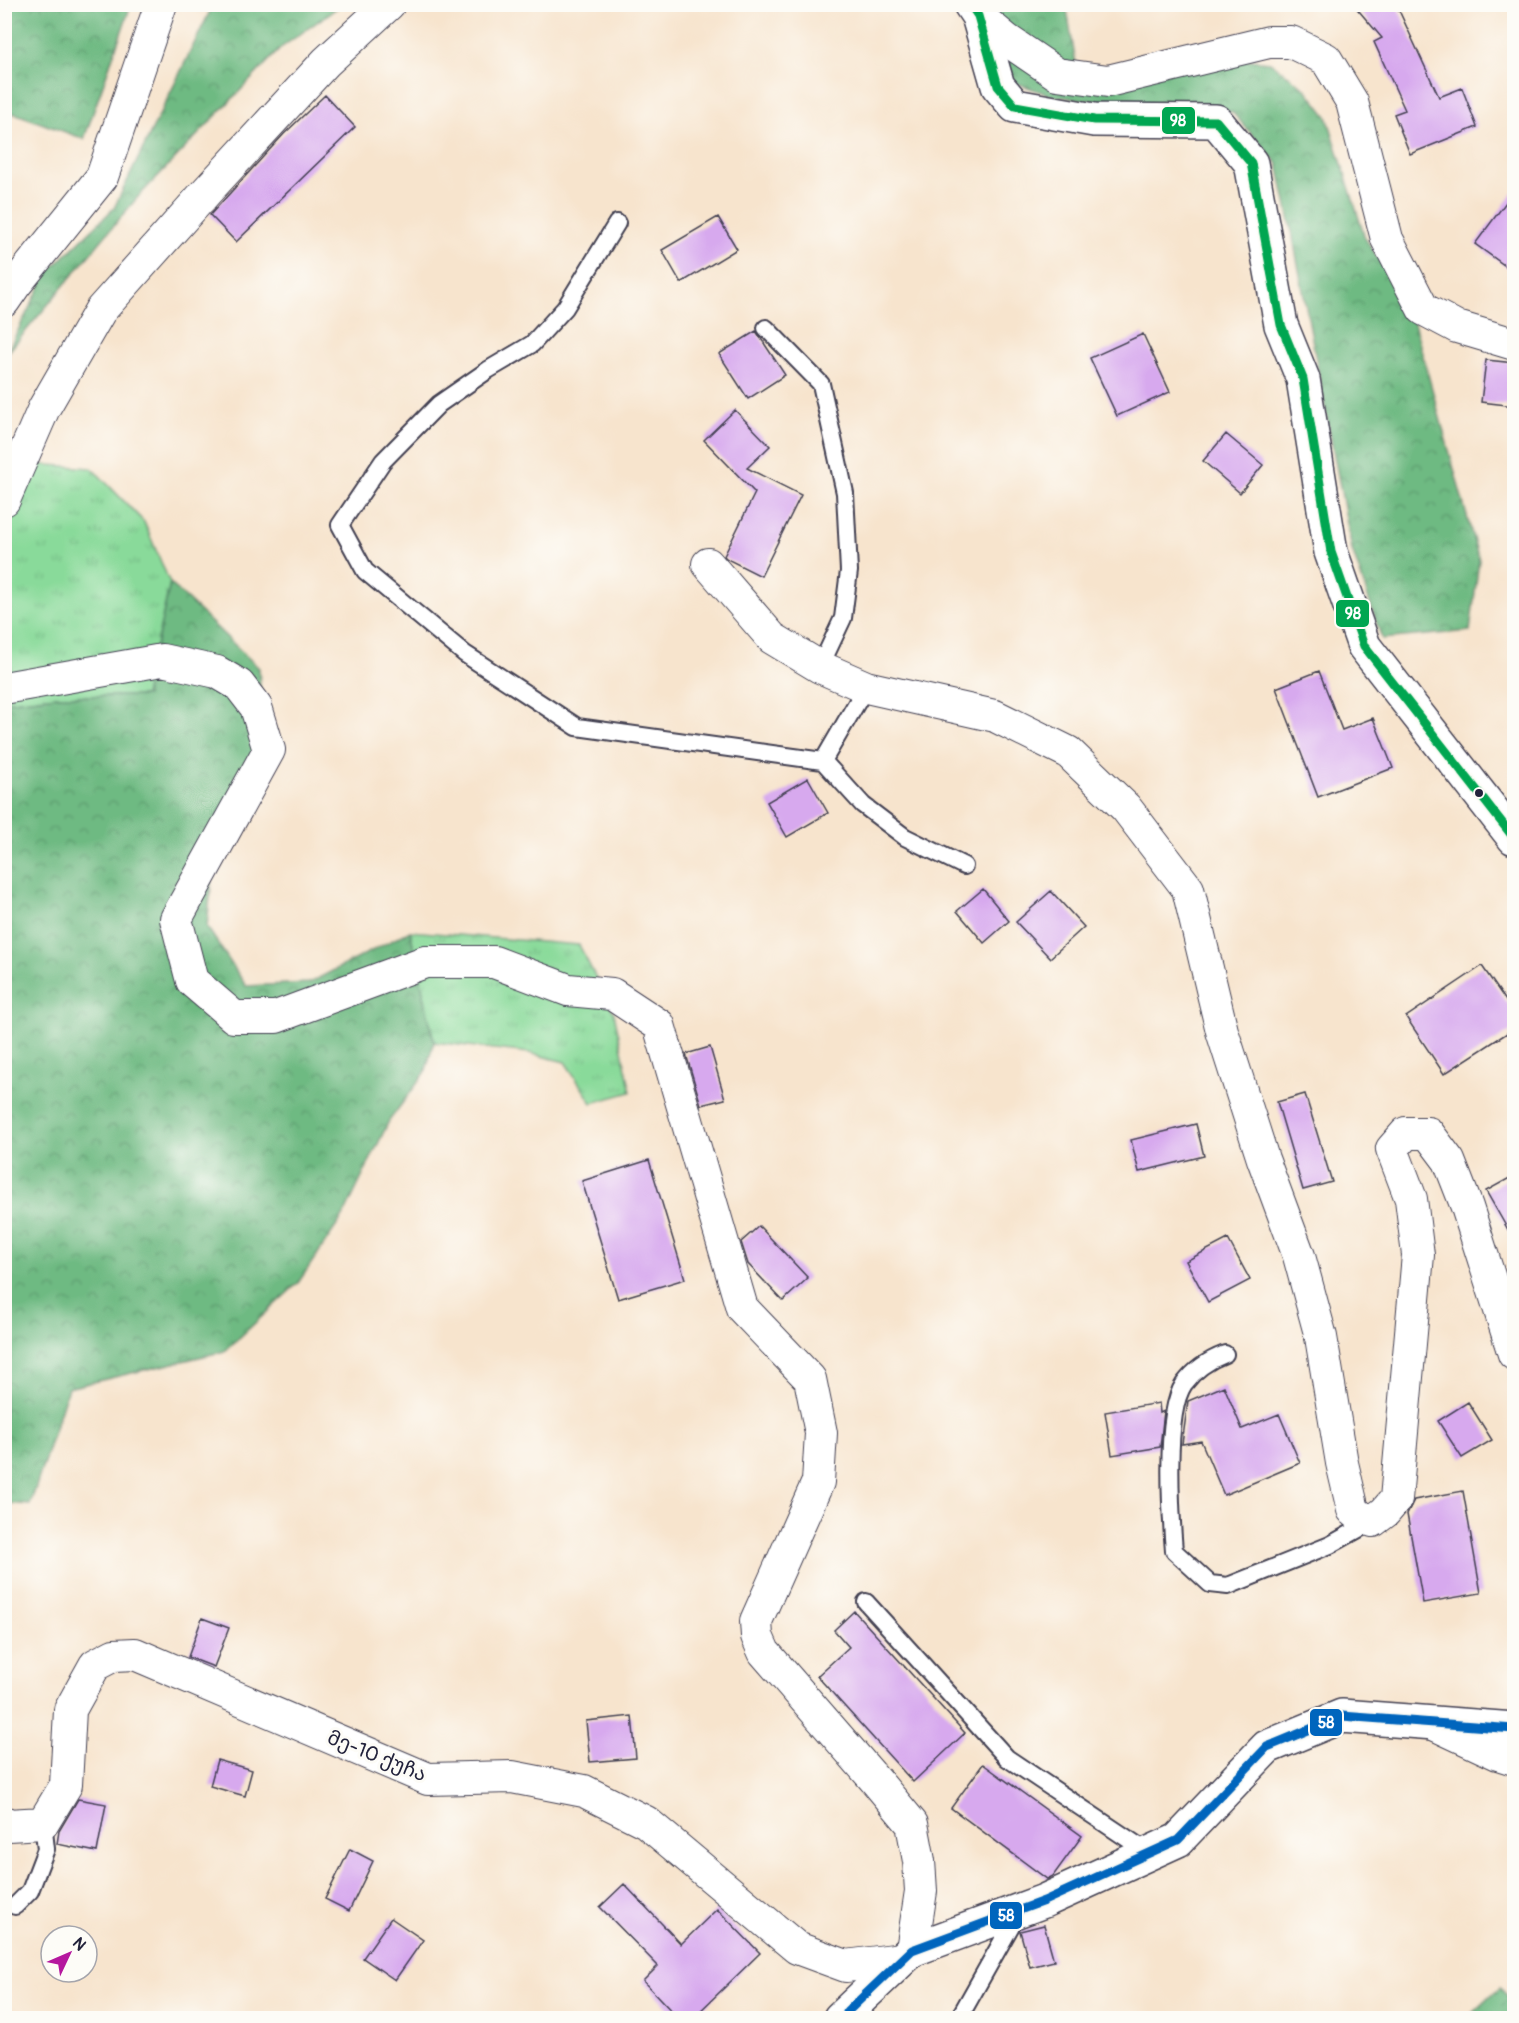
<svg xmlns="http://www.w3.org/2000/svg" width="1519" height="2023" viewBox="0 0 1519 2023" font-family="Pangolin,'Noto Sans Georgian',sans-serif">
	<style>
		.grass { fill: url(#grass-tufts); stroke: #567e6a; stroke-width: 1.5 }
		.forest { fill: url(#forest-crowns); stroke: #486e5e; stroke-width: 1.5 }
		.building { fill: #d7a9ee }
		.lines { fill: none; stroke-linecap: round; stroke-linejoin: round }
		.service-casing { stroke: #423f51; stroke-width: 20 }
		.minor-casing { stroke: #423f51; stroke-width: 34 }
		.tertiary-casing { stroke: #423f51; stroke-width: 36 }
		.service { stroke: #fff; stroke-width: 16 }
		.minor { stroke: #fff; stroke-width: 32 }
		.tertiary { stroke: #fff; stroke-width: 33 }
		.bus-1-casing { stroke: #fdfcf7; stroke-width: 14 }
		.bus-2-casing { stroke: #fdfcf7; stroke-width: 14 }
		.bus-1 { stroke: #00a651; stroke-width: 9 }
		.bus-2 { stroke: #0065bd; stroke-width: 9 }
		.bus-dot { fill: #22223b; stroke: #fdfcf7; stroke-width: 2 }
		.labels { text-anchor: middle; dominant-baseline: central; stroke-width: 6; stroke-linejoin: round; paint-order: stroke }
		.street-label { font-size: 20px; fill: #22223b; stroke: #fdfcf7 }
		.line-badge { stroke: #fdfcf7; stroke-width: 2 }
		.badge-label { font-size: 16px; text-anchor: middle; font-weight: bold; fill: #fff }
	</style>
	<defs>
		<pattern id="grass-tufts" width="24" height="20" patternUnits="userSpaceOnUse" patternTransform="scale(1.5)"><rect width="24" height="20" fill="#89da9a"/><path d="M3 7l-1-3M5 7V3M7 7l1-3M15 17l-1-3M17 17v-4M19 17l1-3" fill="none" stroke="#76bb86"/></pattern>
		<pattern id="forest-crowns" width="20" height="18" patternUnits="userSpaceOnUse" patternTransform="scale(1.5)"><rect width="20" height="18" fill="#6eba82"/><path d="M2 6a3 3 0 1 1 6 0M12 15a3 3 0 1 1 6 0" fill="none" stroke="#5a976c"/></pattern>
	</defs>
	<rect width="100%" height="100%" fill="#fdfcf7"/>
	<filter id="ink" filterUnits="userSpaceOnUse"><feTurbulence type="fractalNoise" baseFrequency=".0167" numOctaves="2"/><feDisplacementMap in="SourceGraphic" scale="12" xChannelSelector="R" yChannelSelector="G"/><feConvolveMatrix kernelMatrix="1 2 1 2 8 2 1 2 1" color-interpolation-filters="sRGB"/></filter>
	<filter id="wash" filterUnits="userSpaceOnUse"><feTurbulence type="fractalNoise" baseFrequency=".008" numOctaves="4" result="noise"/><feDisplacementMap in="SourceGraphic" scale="24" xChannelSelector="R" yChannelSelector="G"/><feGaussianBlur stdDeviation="1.35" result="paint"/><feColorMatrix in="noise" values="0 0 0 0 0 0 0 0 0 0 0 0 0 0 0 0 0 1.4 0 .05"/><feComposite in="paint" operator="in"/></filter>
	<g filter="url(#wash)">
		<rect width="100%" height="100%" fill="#f7e4cd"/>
		<path class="grass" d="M4,462L92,468L144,522L170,583L145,696H57L5,702Z
			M410,931L579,945L614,1013L631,1092L592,1103L565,1062L529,1053L434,1042Z"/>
		<path class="forest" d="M5,4L131,5L84,139L14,113L5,119Z
			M213,5H341L282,47L137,198L5,356L47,273L114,208Z
			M983,5H1073L1067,10L1079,82L1220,57L1270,62L1306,89L1327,116L1365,238L1409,305L1479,560L1470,631L1382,639L1352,550L1290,222L1278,164L1232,112L1188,107L1136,106L1052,96L1008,80Z
			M170,583L259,668L264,762L215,844L207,927L246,986L309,983L410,931L434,1042L425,1073L389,1121L344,1215L298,1283L225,1351L68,1388L30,1505L4,1503V702L57,696H145Z
			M1500,1987L1514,2006V2018H1467Z"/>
		<g id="blocks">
			<path class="building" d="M1353,4H1396L1439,97L1462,88L1477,127L1410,154L1394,114L1405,110L1374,42L1382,38Z
				M325,95L355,127L236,242L210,215L284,134Z
				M1515,190V273L1475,244Z
				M718,217L737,249L681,283L662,250Z
				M756,331L785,375L748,399L719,354Z
				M1143,334L1170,392L1117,416L1090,358Z
				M1486,360L1515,363V406L1481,402Z
				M735,410L770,446L747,468L801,495L761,576L727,559L724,556L755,493L704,440Z
				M1226,434L1263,465L1240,493L1203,461Z
				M1319,671L1342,730L1373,718L1393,768L1318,797L1276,688Z
				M808,778L828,813L787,837L767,802Z
				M983,889L1009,921L984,943L957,911Z
				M1051,891L1084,927L1050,958L1016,922Z
				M1482,966L1515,1014V1028L1444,1074L1406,1017Z
				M710,1047L725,1099L701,1105L686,1054Z
				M1305,1094L1332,1182L1303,1190L1277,1102Z
				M1196,1124L1204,1156L1139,1172L1131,1140Z
				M649,1160L685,1279L618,1299L582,1181Z
				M1515,1175V1242L1486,1191Z
				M759,1226L808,1278L783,1301L748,1264L741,1242Z
				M1228,1239L1250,1280L1208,1302L1186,1261Z
				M1224,1386L1242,1429L1279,1414L1300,1463L1224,1495L1201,1441L1182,1444L1188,1401Z
				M1468,1402L1492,1440L1462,1458L1438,1421Z
				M1159,1403L1160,1413L1164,1411L1160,1447L1112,1455L1105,1412Z
				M1463,1491L1481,1593L1423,1603L1407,1514L1414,1500Z
				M854,1611L965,1733L913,1782L817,1676L849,1647L834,1630Z
				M202,1618L229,1628L214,1667L188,1657Z
				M632,1716L636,1758L590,1762L586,1721Z
				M217,1760L252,1770L245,1796L210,1786Z
				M983,1764L1082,1836L1053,1876L1047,1879L951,1808Z
				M78,1799L106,1804L97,1852L57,1844L59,1831Z
				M350,1849L373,1861L349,1911L325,1899Z
				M624,1884L681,1944L717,1909L760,1953L692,2019H679L643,1981L658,1966L600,1907Z
				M391,1918L423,1940L395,1980L363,1958Z
				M1044,1925L1054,1961L1030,1967L1020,1931Z"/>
		</g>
	</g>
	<g filter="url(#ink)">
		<use href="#blocks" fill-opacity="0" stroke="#423f51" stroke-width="1.5"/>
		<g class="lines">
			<defs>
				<path id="service" d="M617,223L565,308L532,344L488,370L439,404L383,461L340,525L365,571L465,654L577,727L823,761
					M766,328L821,384L845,493L849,571L843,618L820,667
					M866,687L823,761L863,805L905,837L964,866
					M1225,1354C1209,1360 1195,1369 1184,1384C1164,1413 1171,1514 1174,1551L1210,1584L1228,1586L1330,1545L1373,1521
					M866,1602L1007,1758L1149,1853
					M15,1906L30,1891L46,1849L43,1823
					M959,2018L1017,1915"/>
				<path id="minor" d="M978,16L1007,40L1057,74L1108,81L1269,42H1291L1326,59L1352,102L1387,239L1423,309L1457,327L1514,344
					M4,301L15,285L102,177L161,4
					M4,500L44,408L100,311L207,191L326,62L389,4
					M708,564L772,638L820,667L866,687L995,716L1068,752L1126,808L1188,889L1222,1031L1263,1159L1299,1256L1321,1337L1342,1463L1353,1510L1361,1517L1373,1521L1385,1512L1396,1499L1418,1255L1411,1199L1392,1149L1406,1133H1428L1449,1161L1467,1207L1514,1354
					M4,688L162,660L217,672L239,685L256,707L269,750L176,919L192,981L234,1017H276L425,962H494L568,990L612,994L659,1025L742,1308L810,1379L821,1433L818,1482L756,1621L757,1636L764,1652L877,1782L912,1824L919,1861L921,1891L912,1950
					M1436,1725L1498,1754L1514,1759
					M4,1822L8,1825L43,1823L66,1785L70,1710L95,1665L114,1655L135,1654L428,1779L512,1777L584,1791L646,1822L797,1948L846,1966L902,1959"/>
				<path id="tertiary" d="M970,4L978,16L998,86L1015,106L1094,120L1216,121L1251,163L1281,325L1303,379L1331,552L1364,646L1514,838
					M840,2018L912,1950L1044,1901L1178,1840L1267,1747L1342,1716L1514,1729"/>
			</defs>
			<use href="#service" class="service-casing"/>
			<use href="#minor" class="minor-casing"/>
			<use href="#tertiary" class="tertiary-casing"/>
			<use href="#service" class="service"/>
			<use href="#minor" class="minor"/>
			<use href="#tertiary" class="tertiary"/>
			<defs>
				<path id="bus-1" d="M970,4L978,16L998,86L1015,106L1094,120L1216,121L1251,163L1281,325L1303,379L1331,552L1364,646L1514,838"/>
				<path id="bus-2" d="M847,2012L912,1950L1044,1901L1178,1840L1267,1747L1342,1716L1514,1729"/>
			</defs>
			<use href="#bus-1" class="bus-1-casing"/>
			<use href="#bus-2" class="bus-2-casing"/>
			<use href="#bus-1" class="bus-1"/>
			<use href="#bus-2" class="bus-2"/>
		</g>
	</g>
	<circle class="bus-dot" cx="1479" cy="793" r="5"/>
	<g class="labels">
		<g class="street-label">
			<text transform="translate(377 1756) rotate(22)">მე-10 ქუჩა</text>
		</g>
	</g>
	<g class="line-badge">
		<rect x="1161" y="106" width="35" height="29" rx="6" fill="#00a651"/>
		<rect x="1335" y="599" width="35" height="29" rx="6" fill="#00a651"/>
		<rect x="1309" y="1708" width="34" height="29" rx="6" fill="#0065bd"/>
		<rect x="989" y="1901" width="34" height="29" rx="6" fill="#0065bd"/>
	</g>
	<g class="badge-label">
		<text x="1178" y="126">98</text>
		<text x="1353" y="619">98</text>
		<text x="1326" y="1728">58</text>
		<text x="1006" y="1921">58</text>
	</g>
	<rect width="1519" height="2023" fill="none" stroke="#fdfcf7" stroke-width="24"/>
	<g transform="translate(69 1954) rotate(46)"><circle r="28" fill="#fdfcf7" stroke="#a5a5ac" stroke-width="1.5"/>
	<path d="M0-4.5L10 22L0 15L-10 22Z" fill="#b5179e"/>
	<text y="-9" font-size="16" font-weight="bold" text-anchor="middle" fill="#22223b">N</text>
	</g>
</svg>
